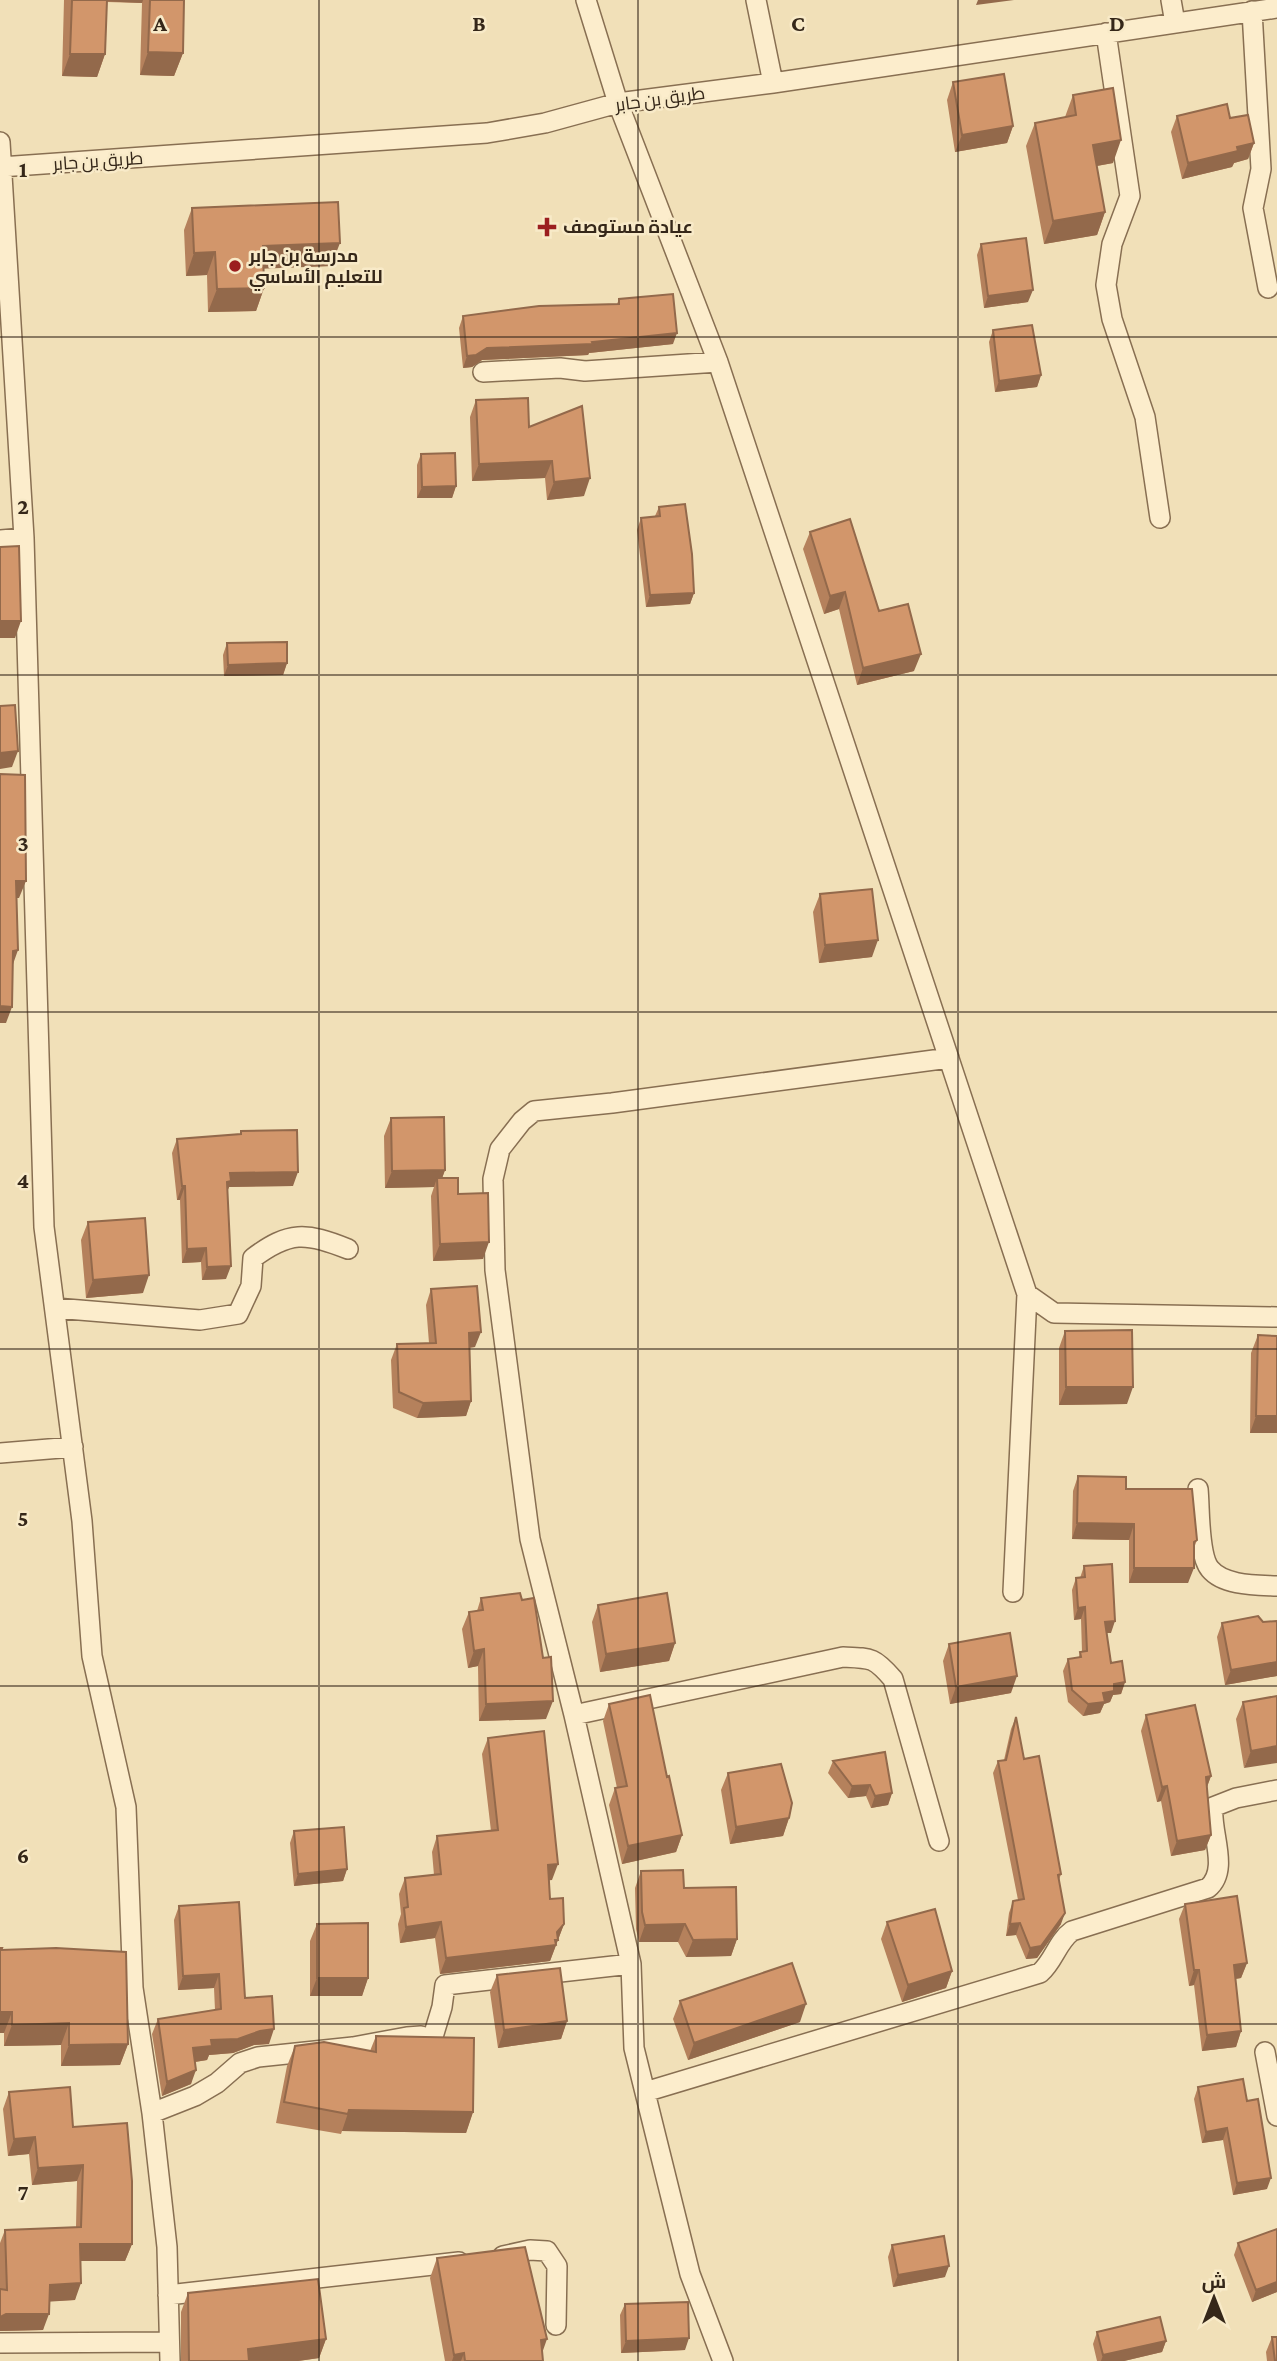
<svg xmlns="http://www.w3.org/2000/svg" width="1277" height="2361" viewBox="0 0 1277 2361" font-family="'Crimson Pro',Cairo,serif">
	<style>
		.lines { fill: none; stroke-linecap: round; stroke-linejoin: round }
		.street-casing { stroke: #886f52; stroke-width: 22 }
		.street { stroke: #fcedcc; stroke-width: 19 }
		.wall { fill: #b5815c }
		.shaded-wall { fill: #93694b }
		.building { fill: #d2966b; stroke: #93694b; stroke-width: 2 }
		.grid { fill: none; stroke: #352719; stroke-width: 2; stroke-opacity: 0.55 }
		.poi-dot { fill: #9b1e1f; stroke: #f8eac8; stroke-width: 2.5 }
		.labels { text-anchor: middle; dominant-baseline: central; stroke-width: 5; stroke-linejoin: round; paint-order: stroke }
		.street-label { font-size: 18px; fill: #352719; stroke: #f8eac8 }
		.poi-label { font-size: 18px; font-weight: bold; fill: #352719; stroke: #f8eac8; text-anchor: start }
		.grid-label { font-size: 23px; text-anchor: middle; font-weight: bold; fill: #352719; stroke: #f8eac8; stroke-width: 5; stroke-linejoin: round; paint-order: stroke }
	</style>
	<rect width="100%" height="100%" fill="#f1e0b8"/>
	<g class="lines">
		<defs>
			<path id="street" d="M586,0L618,103L718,362L1027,1294L1054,1313L1277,1317
				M756,0L773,83
				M1171,0L1175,23
				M1252,11L1261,169L1253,208L1268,288
				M1106,33L1130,196L1112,244L1106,285L1112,319L1145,417L1160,518
				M0,142L24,538L44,1227L82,1521L92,1656L126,1807L133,1988L152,2113L167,2247L170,2361
				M0,167L487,133L545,123L618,103L773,83L1277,8
				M483,372L560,368L585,371L718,362
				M0,540L24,538
				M55,1308L200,1320L238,1314L251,1286L253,1258C289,1231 306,1232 348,1249
				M0,1453L73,1447
				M1198,1489C1200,1508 1198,1555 1210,1569C1224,1586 1257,1585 1277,1586
				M1013,1592L1027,1294
				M574,1715L843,1657C871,1658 874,1657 893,1679L939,1841
				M1265,2052L1277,2116
				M645,2092L1040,1973C1054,1961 1057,1942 1072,1931L1208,1888C1230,1870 1210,1832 1213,1807L1236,1798L1277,1790
				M152,2113L195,2096L217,2083L240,2063L258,2057L353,2047L407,2037L421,2036L432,2040L442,2007L445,1985L631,1964
				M503,2256L530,2250L547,2251L557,2266L556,2325
				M168,2295L459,2262
				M0,2343L168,2342
				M723,2361L690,2274L634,2048L631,1964L574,1715L530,1539L495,1270L493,1179L500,1149L522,1121L534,1111L612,1103L949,1058"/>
		</defs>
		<use href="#street" class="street-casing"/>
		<use href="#street" class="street"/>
	</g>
	<path class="wall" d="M64,0H184L183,53L174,76L140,75L142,3L107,2L105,54L97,77L62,76Z
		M953,82L1013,126L1007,143L955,152L947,100Z
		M1073,95L1113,163L1097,166L1105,212L1097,235L1044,244L1026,146L1035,123L1065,117Z
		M1177,116L1230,118L1254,143L1248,159L1234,163L1232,167L1182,179L1171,132Z
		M192,208L331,266L264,268V288L256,311L208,312L207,275L186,276L184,230Z
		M981,244L1028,302L984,308L977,255Z
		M619,299L673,344L589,353L588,355L482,360L472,367L463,368L459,328L463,316L617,304Z
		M993,330L1041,375L1037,387L995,392L989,342Z
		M476,400L529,427L584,496L547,500L545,478L472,481L470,417Z
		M421,454L456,486L452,498H417V465Z
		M659,507L694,593L690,604L646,607L637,530L641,518L655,516Z
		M810,532L879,611L914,671L857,685L839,609L824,614L803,549Z
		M227,643L287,663L283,675L224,676L223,655Z
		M820,894L872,957L819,963L813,912Z
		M391,1118L445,1170L442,1178L458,1194L483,1259L433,1261L431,1196L434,1187L385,1188L384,1136Z
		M241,1131L293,1186L229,1187L227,1191L226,1279L202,1280L201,1262L182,1263L180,1200H177L172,1153L177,1139L240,1134Z
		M88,1222L143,1293L86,1298L81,1240Z
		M431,1289L475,1347L469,1348L471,1401L466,1416L417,1418L393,1408L391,1360L397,1344L429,1343L426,1305Z
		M1065,1331L1127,1404L1059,1405V1348Z
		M1258,1335L1277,1433H1250L1251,1353Z
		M1078,1476L1126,1489L1197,1540L1194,1548L1188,1583H1129V1540L1072,1539L1073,1491Z
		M1084,1566L1111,1633H1107L1111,1663L1125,1682L1121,1694L1113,1695L1110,1702L1104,1704L1100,1713L1083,1716L1068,1702L1063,1671L1068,1659L1079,1657L1080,1652H1082L1081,1619L1074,1620L1072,1590L1076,1578H1080Z
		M481,1598L546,1719L479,1721L478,1666L468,1668L462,1629L469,1612L477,1611Z
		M598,1605L675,1643L669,1661L600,1672L592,1622Z
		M1277,1621V1676L1225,1685L1217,1637L1222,1623Z
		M949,1644L1011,1693L950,1704L943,1661Z
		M1277,1696L1244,1768L1236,1719L1243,1702Z
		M609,1704L667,1777L682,1835L676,1852L622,1864L609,1805L615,1788H617L603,1721Z
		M1146,1715L1211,1776L1207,1787L1211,1835L1205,1850L1171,1856L1161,1801L1157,1802L1141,1731Z
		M1016,1717L1024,1759L1061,1874L1059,1880L1061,1924L1037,1958L1026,1959L1016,1935L1006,1936L1009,1913L1013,1901L1018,1900L993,1773L998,1761L1004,1760L1011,1729Z
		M488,1738L552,1880H549L550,1899L564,1924L550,1961L440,1974L435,1938L400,1943L398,1924L401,1914L399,1894L405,1878L434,1875L432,1852L437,1836L491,1831L482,1754Z
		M833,1761L892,1793L888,1805L871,1808L866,1796L848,1798L828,1773Z
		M728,1773L789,1818L783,1836L730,1844L721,1790Z
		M294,1831L347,1869L343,1881L294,1886L290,1843Z
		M641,1871L684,1888L737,1939L731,1956L686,1957L678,1942H639L636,1929L635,1888Z
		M1185,1904L1247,1963L1241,1978L1235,1979L1241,2031L1236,2047L1202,2051L1194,1985L1189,1986L1179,1919Z
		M179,1906L245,1998L269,2044L254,2045L233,2053L209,2055L207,2060L195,2062L191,2084L162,2096L152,2034L158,2019L215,2010L214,1988L178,1990L174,1920Z
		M887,1922L952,1971L946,1988L902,2002L881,1939Z
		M317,1924L368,1978L362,1996H310V1941Z
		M0,1948L128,2044L120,2065L61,2066V2045L4,2046V2033H0Z
		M497,1975L567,2021L561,2039L498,2048L490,1992Z
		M680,2001L800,2022L688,2060L673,2019Z
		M376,2036L473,2112L466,2133L342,2131L341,2134L276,2123L287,2066L295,2046L370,2051Z
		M1198,2087L1247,2101L1267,2189L1233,2195L1223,2140L1202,2143L1194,2099Z
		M9,2092L73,2127L132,2244L125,2261H81L75,2300L50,2301L43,2330L0,2331V2243L5,2230L76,2227L77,2181L32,2185L29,2154L8,2156L3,2109Z
		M1238,2243L1277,2292L1252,2302L1234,2255Z
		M892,2245L945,2277L893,2287L888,2257Z
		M437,2258L542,2352L543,2361H445L430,2278Z
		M188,2293L326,2339L319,2358L298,2361H181V2312Z
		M625,2304L685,2350L621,2353L620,2315Z
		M1097,2332L1166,2341L1162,2352L1124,2361H1097L1093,2344Z
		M1272,2337L1277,2361H1267L1266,2352Z"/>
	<path class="shaded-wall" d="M100,0H143L142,3L99,1Z
		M978,0H1014L976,5Z
		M148,52L183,53L174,76L140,75Z
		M70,54H105L97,77L62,76Z
		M1013,126L1007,143L955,152L962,135Z
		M1121,140L1113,163L1085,168L1093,145Z
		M1254,143L1248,159L1234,163L1232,167L1182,179L1188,163L1237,147Z
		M1105,212L1097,235L1044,244L1053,221Z
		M340,243L331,266L255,269L263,246Z
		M215,252L207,275L186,276L194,253Z
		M264,288L256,311L208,312L217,289Z
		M1033,290L1028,302L984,308L988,296Z
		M677,333L673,344L589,353L588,355L482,360L472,367L463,368L467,356L487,348L592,342Z
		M1041,375L1037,387L995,392L999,381Z
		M552,461L545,478L472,481L479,464Z
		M590,478L584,496L547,500L554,482Z
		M456,486L452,498H417L422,487Z
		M845,592L839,609L824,614L830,596Z
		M694,593L690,604L646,607L650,595Z
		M0,621H21L15,638H0Z
		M921,654L914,671L857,685L863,668Z
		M287,663L283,675L224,676L228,665Z
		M18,751L12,767L0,769V753Z
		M16,881H26L19,898H10Z
		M878,940L872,957L819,963L825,945Z
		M18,950L12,967L13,951Z
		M0,1006L12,1007L6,1023H0Z
		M445,1170L439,1187L437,1178L434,1187L385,1188L392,1171Z
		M298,1172L293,1186L229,1187L226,1195H222L230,1173Z
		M182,1186H185L180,1200H177Z
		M489,1242L483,1259L433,1261L440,1244Z
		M206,1248L201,1262L182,1263L187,1249Z
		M231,1266L226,1279L202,1280L207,1267Z
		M149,1275L143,1293L86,1298L93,1280Z
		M481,1332L475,1347L463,1348L469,1333Z
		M1066,1387H1133L1127,1404L1059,1405Z
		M471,1401L466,1416L417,1418L423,1403Z
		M1256,1416H1277V1433H1250Z
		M1077,1523L1134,1524L1129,1540L1072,1539Z
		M1134,1568H1194L1188,1583H1129Z
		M1085,1607L1081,1619L1074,1620L1078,1608Z
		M1115,1621L1111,1633H1101L1105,1622Z
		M675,1643L669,1661L600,1672L606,1654Z
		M484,1649L478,1666L468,1668L474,1651Z
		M1277,1662V1676L1225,1685L1231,1670Z
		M1017,1676L1011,1693L950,1704L956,1687Z
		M1125,1682L1121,1694L1113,1695L1110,1702L1104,1704L1100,1713L1083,1716L1088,1704L1114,1684Z
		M553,1701L546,1719L479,1721L486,1704Z
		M1277,1746V1763L1244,1768L1251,1751Z
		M1211,1776L1205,1792L1206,1777Z
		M870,1785L866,1796L848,1798L852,1786Z
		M1167,1786L1161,1801L1157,1802L1162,1787Z
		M892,1793L888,1805L871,1808L875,1796Z
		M789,1818L783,1836L730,1844L736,1827Z
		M682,1835L676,1852L622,1864L628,1846Z
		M1211,1835L1205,1850L1171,1856L1177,1841Z
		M558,1864L552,1880L542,1881L548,1865Z
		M347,1869L343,1881L294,1886L298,1874Z
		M1065,1913L1061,1924L1037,1958L1026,1959L1030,1948Z
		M441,1922L435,1938L400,1943L406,1927Z
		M1020,1923L1016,1935L1006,1936L1010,1924Z
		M564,1924L550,1961L440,1974L446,1958L557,1932Z
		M685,1924L678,1942H639L645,1925Z
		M737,1939L731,1956L686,1957L693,1940Z
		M1247,1963L1241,1978L1228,1980L1234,1965Z
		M1194,1970H1199L1194,1985L1189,1986Z
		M952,1971L946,1988L902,2002L908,1985Z
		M219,1974L214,1988L178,1990L183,1976Z
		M317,1978H368L362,1996H310Z
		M806,2004L800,2022L688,2060L694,2043Z
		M0,2012H12L4,2033H0Z
		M567,2021L561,2039L498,2048L504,2030Z
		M69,2023L61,2045L4,2046L12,2025Z
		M274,2029L269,2044L254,2045L233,2053L209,2055L207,2060L188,2063L193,2048L211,2040Z
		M1241,2031L1236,2047L1202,2051L1207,2035Z
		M128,2044L120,2065L61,2066L69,2045Z
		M196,2070L191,2084L162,2096L167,2082Z
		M349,2110L473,2112L466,2133L342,2131Z
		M1227,2128L1223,2140L1202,2143L1206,2132Z
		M35,2137L29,2154L8,2156L14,2139Z
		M83,2165L77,2181L32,2185L38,2168Z
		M1271,2178L1267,2189L1233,2195L1237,2183Z
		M80,2244H132L125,2261H74Z
		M949,2266L945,2277L893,2287L898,2275Z
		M1277,2282V2292L1252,2302L1256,2290Z
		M81,2283L75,2300L44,2302L50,2285Z
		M6,2314H49L43,2330L0,2331V2317Z
		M689,2338L685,2350L621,2353L626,2341Z
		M326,2339L319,2358L298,2361H244L248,2349Z
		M547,2339L540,2359L541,2340Z
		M1166,2341L1162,2352L1124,2361H1101L1103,2355Z
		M464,2353L461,2361H452L454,2355Z"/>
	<path class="building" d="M72,0H107L105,54H70Z
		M150,0H184L183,53L148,52Z
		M1004,74L1013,126L962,135L953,82Z
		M1113,88L1121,140L1093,145L1105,212L1053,221L1035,123L1076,115L1073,95Z
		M1227,104L1230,118L1248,115L1254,143L1237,147L1238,151L1188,163L1177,116Z
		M338,202L340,243L263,246L264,288L217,289L215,252L194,253L192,208Z
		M1026,238L1033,290L988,296L981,244Z
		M673,294L677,333L592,342L593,344L487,348L476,355L467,356L463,316L539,306L619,304V299Z
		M1032,325L1041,375L999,381L993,330Z
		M528,398L529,427L582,406L590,478L554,482L552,461L479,464L476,400Z
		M455,453L456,486L422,487L421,454Z
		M685,504L692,554L694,593L650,595L641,518L660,516L659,507Z
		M850,519L879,611L908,604L921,654L863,668L845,592L830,596L810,532Z
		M19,546L21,621H0V547Z
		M287,642V663L228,665L227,643Z
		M15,705L18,751L0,753V706Z
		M0,774L25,775L26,881H16L18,950L13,951L12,1007L0,1006Z
		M872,889L878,940L825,945L820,894Z
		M444,1117L445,1170L392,1171L391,1118Z
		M297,1130L298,1172L230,1173L231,1181L227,1182L231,1266L207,1267L206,1248L187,1249L185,1186H182L177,1139L241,1134V1131Z
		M437,1178H458V1194L488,1193L489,1242L440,1244Z
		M145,1218L149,1275L93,1280L88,1222Z
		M477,1286L481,1332L469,1333L471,1401L423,1403L399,1392L397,1344L436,1343L431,1289Z
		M1132,1330L1133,1387H1066L1065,1331Z
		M1258,1335L1277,1336V1416H1256Z
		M1078,1476L1126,1477V1489H1192L1197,1540L1194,1542V1568H1134V1524L1077,1523Z
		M1112,1564L1115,1621L1105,1622L1111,1663L1122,1661L1125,1682L1114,1684V1691L1103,1693L1105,1702L1088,1704L1072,1690L1068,1659L1081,1657L1080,1652L1087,1651L1085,1607L1078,1608L1076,1578L1085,1577L1084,1566Z
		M520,1593L522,1600L534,1598L543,1658L551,1657L553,1701L486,1704L484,1649L474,1651L469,1612L483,1610L481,1598Z
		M667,1593L675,1643L606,1654L598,1605Z
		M1258,1616L1263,1622L1277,1621V1662L1231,1670L1222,1623Z
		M1010,1633L1017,1676L956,1687L949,1644Z
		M650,1695L667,1777L669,1776L682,1835L628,1846L615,1788L627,1786L609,1704Z
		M1277,1696V1746L1251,1751L1243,1702Z
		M1195,1705L1211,1776L1206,1777L1211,1835L1177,1841L1167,1786L1162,1787L1146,1715Z
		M1016,1717L1024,1759L1039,1756L1061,1874L1058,1875L1065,1913L1041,1946L1030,1948L1020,1923L1010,1924L1013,1901L1024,1899L998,1761L1006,1760Z
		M544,1731L558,1864L548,1865L550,1899L563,1898L564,1924L557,1932L558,1940H555L556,1945L446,1958L441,1922L406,1927L404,1908L408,1907L405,1878L441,1874L437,1836L498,1830L488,1738Z
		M885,1752L892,1793L875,1796L870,1785L852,1786L833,1761Z
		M781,1764L792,1803L789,1818L736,1827L728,1773Z
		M344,1827L347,1869L298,1874L294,1831Z
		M683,1870L684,1888L736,1887L737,1939L693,1940L685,1924L645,1925L642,1912L641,1871Z
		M1237,1896L1247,1963L1234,1965L1241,2031L1207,2035L1199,1970H1194L1185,1904Z
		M239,1902L245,1998L272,1996L274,2029L260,2031L238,2039L211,2040L212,2046L193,2048L196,2070L167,2082L158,2019L221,2009L219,1974L183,1976L179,1906Z
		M935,1909L952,1971L908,1985L887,1922Z
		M368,1923V1978H317V1924Z
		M0,1948H2L1,1950L56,1948L126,1952L128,2044L69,2045V2023L12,2025V2012H0Z
		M792,1963L806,2004L694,2043L680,2001Z
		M560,1968L567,2021L504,2030L497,1975Z
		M376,2036L474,2038L473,2112L349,2110L348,2114L284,2102L295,2046L324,2042L376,2052Z
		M1243,2079L1247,2101L1258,2099L1271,2178L1237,2183L1227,2128L1206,2132L1198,2087Z
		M70,2087L73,2127L127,2123L132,2181V2244H80L81,2283L50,2285L49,2314H6L0,2317V2289L7,2290L5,2230L81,2227L83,2165L38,2168L35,2137L14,2139L9,2092Z
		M1277,2229V2282L1256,2290L1238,2243Z
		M944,2236L949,2266L898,2275L892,2245Z
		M525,2247L547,2339L541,2340L543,2361H465L464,2353L454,2355L437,2258Z
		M318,2279L326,2339L248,2349L249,2361H189L188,2293Z
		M688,2302L689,2338L626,2341L625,2304Z
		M1160,2317L1166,2341L1103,2355L1097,2332Z
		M1272,2337H1277V2361H1275Z"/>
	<path class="grid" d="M319,0V2361M638,0V2361M958,0V2361M0,337H1277M0,675H1277M0,1012H1277M0,1349H1277M0,1686H1277M0,2024H1277"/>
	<g class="poi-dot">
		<path d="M543.5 216.5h7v7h7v7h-7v7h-7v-7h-7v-7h7z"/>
		<circle cx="235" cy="266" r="7"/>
	</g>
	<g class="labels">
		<g class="street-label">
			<text transform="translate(660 99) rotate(-8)">طريق بن جابر</text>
			<text transform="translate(98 161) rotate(-4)">طريق بن جابر</text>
		</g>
		<g class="poi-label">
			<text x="563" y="227">عيادة مستوصف</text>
			<text x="249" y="256">مدرسة بن جابر<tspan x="249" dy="21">للتعليم الأساسي</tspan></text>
		</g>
	</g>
	<g class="grid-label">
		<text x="160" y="31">A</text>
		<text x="479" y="31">B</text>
		<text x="798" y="31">C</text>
		<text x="1117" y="31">D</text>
		<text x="23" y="177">1</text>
		<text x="23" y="514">2</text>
		<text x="23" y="851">3</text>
		<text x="23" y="1188">4</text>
		<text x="23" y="1526">5</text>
		<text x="23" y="1863">6</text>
		<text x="23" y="2200">7</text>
	</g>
	<g transform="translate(1214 2298)" stroke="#f8eac8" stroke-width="5" paint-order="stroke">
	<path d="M0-5L12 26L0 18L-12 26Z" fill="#352719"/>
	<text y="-10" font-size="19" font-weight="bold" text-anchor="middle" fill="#352719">ش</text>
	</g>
</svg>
